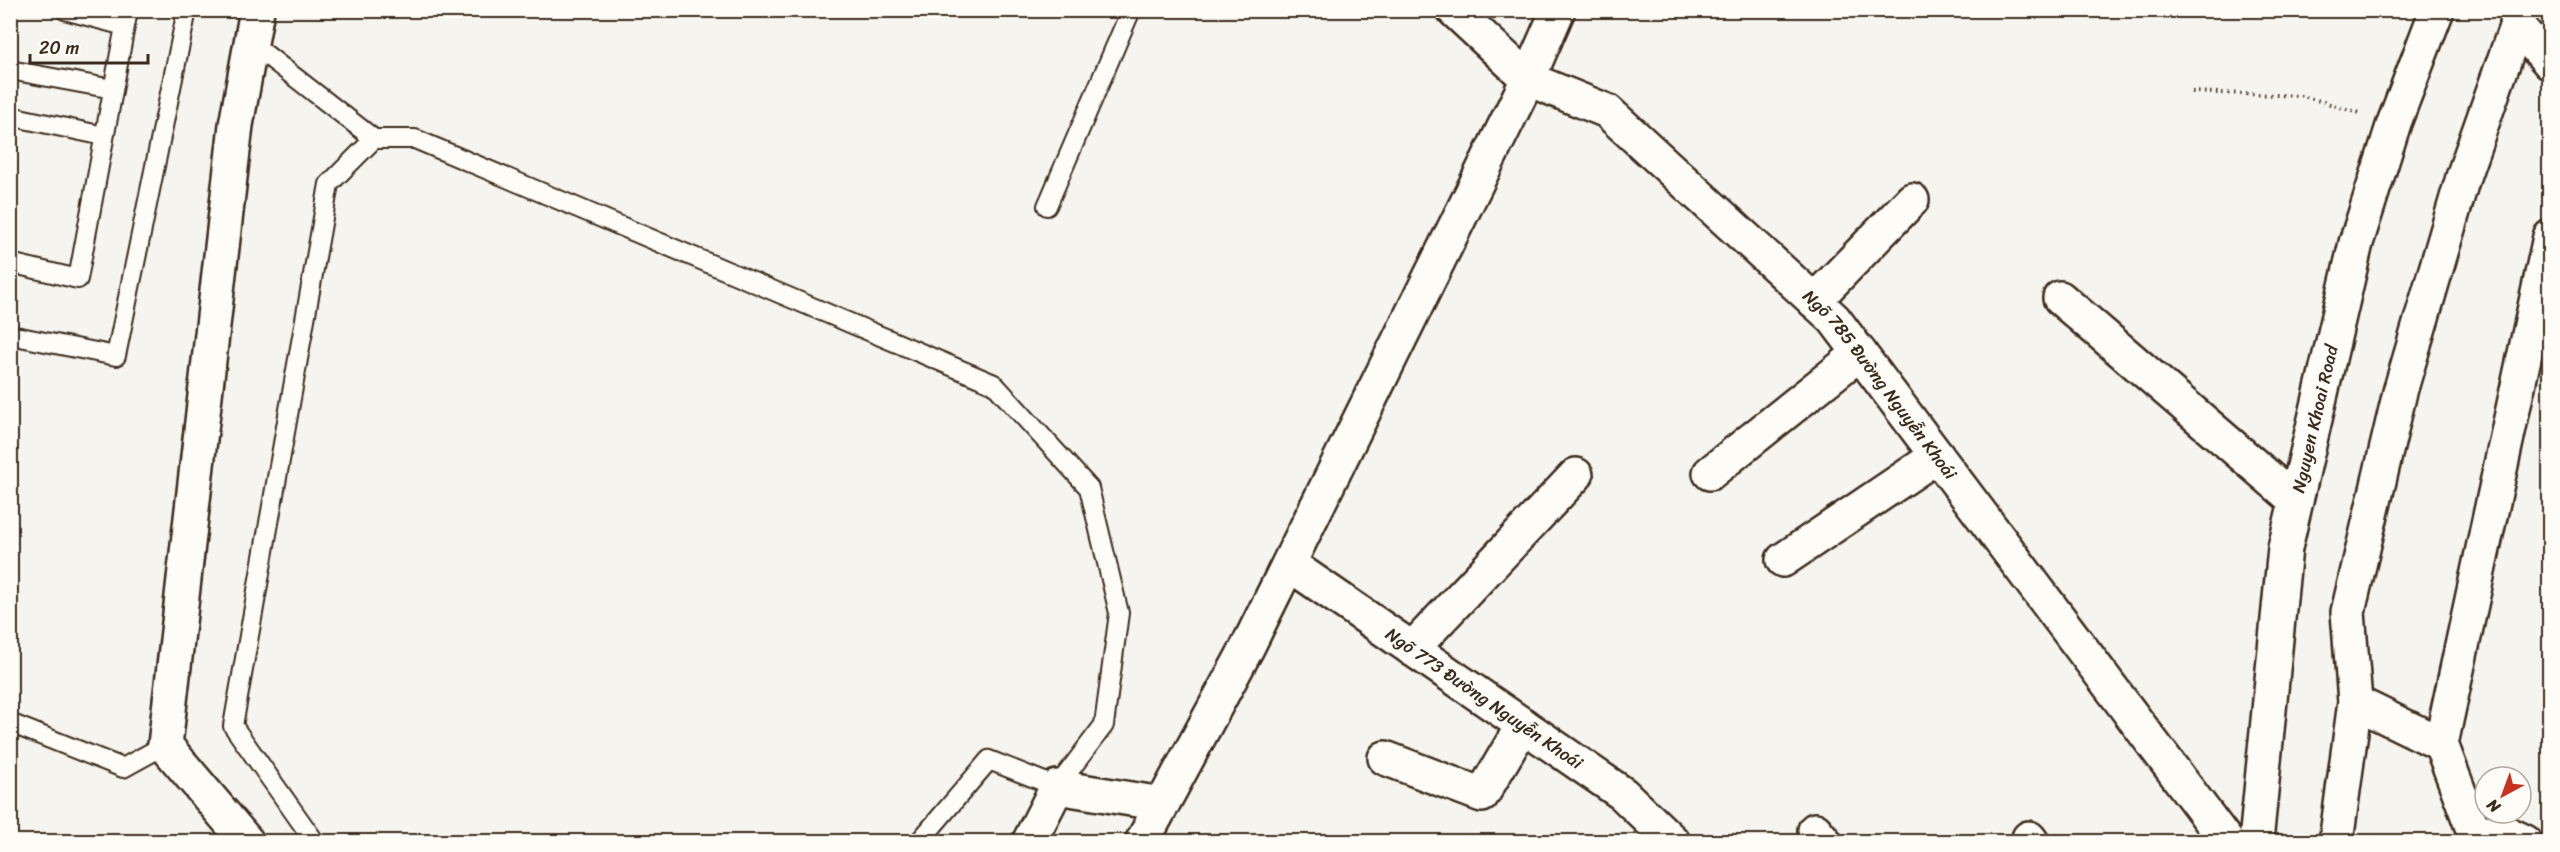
<svg xmlns="http://www.w3.org/2000/svg" width="2560" height="852" viewBox="0 0 2560 852" font-family="Sriracha,sans-serif">
	<style>
		.lines { fill: none; stroke-linecap: round; stroke-linejoin: round }
		.lane-casing { stroke: #3b2a1e; stroke-width: 22 }
		.street-casing { stroke: #3b2a1e; stroke-width: 38 }
		.secondary-casing { stroke: #3b2a1e; stroke-width: 38 }
		.primary-casing { stroke: #3b2a1e; stroke-width: 38 }
		.path { stroke: #3b2a1e; stroke-width: 4; stroke-dasharray: 1.5 4.5; stroke-linecap: butt }
		.lane { stroke: #fdfcf7; stroke-width: 18 }
		.street { stroke: #fdfcf7; stroke-width: 33 }
		.secondary { stroke: #fdfcf7; stroke-width: 33 }
		.primary { stroke: #fdfcf7; stroke-width: 33 }
		.labels { text-anchor: middle; dominant-baseline: central; stroke-width: 4.5; stroke-linejoin: round; paint-order: stroke }
		.street-label { font-size: 18px; fill: #3b2a1e; stroke: #fdfcf7 }
	</style>
	<rect width="100%" height="100%" fill="#f5f4ee"/>
	<filter id="ink" filterUnits="userSpaceOnUse"><feTurbulence type="fractalNoise" baseFrequency=".0167" numOctaves="2"/><feDisplacementMap in="SourceGraphic" scale="12" xChannelSelector="R" yChannelSelector="G"/><feConvolveMatrix kernelMatrix="1 2 1 2 8 2 1 2 1" color-interpolation-filters="sRGB"/></filter>
	<g filter="url(#ink)">
		<g class="lines">
			<defs>
				<path id="lane" d="M65,10L125,26
					M251,43L374,139
					M10,70L113,89
					M10,116L104,136
					M1047,206L1131,10
					M10,263L78,279L128,10
					M10,335L116,356L187,10
					M10,723L123,768L165,745
					M315,842L233,726L329,184L374,139H415L994,384L1089,488L1119,613L1104,725L1057,787L989,760L919,842"/>
				<g id="street">
					<path id="s1" d="M1454,10L1528,79L1607,111L1834,319L2227,842"/>
					<path d="M2517,25L2550,63"/>
					<path d="M2060,298L2296,501"/>
					<path d="M1814,301L1912,200"/>
					<path d="M1710,473L1860,353"/>
					<path d="M1783,560L1937,456"/>
					<path id="s2" d="M1289,564L1623,794L1673,842"/>
					<path d="M1412,649L1576,475"/>
					<path d="M1385,758L1482,795L1523,725"/>
					<path d="M1815,830L1825,842"/>
					<path d="M2474,832H2504L2525,842"/>
					<path d="M2029,838L2032,842"/>
					<path d="M247,842L165,745L236,125L257,10"/>
					<path d="M1029,842L1057,787L1162,804"/>
					<path d="M1142,842L1247,648L1528,79L1558,10"/>
					<path id="s3" d="M2256,842L2285,548L2356,243L2394,123L2437,10"/>
				</g>
				<path id="secondary" d="M2355,702L2441,744L2474,832L2472,842
					M2441,744L2550,237"/>
				<path id="primary" d="M2336,842L2355,702L2348,612L2400,392L2464,174L2522,10"/>
			</defs>
			<use href="#lane" class="lane-casing"/>
			<use href="#street" class="street-casing"/>
			<use href="#secondary" class="secondary-casing"/>
			<use href="#primary" class="primary-casing"/>
			<path class="path" d="M2192,92L2303,96L2360,113"/>
			<use href="#lane" class="lane"/>
			<use href="#street" class="street"/>
			<use href="#secondary" class="secondary"/>
			<use href="#primary" class="primary"/>
		</g>
	</g>
	<g class="labels">
		<g class="street-label">
			<text stroke="none"><textPath href="#s1" startOffset="574">Ngõ 785 Đường Nguyễn Khoái</textPath></text>
			<text stroke="none"><textPath href="#s3" startOffset="428">Nguyen Khoai Road</textPath></text>
			<text stroke="none"><textPath href="#s2" startOffset="237">Ngõ 773 Đường Nguyễn Khoái</textPath></text>
		</g>
	</g>
	<rect width="2560" height="852" fill="none" stroke="#fdfcf7" stroke-width="36"/>
	<rect x="18" y="18" width="2524" height="816" fill="none" stroke="#3b2a1e" stroke-width="2" filter="url(#ink)"/>
	<g transform="translate(2503 795) rotate(221)"><circle r="28" fill="#fdfcf7" stroke="#afa8a0" stroke-width="1.5"/>
	<path d="M0-4.5L10 22L0 15L-10 22Z" fill="#c8321e"/>
	<text y="-9" font-size="16" font-weight="bold" text-anchor="middle" fill="#3b2a1e">N</text>
	</g>
	<path d="M30 54v9h118v-9" fill="none" stroke="#3b2a1e" stroke-width="3"/>
	<text x="39" y="54" font-size="18" fill="#3b2a1e" stroke="#fdfcf7" stroke-width="4.5" paint-order="stroke">20 m</text>
</svg>
